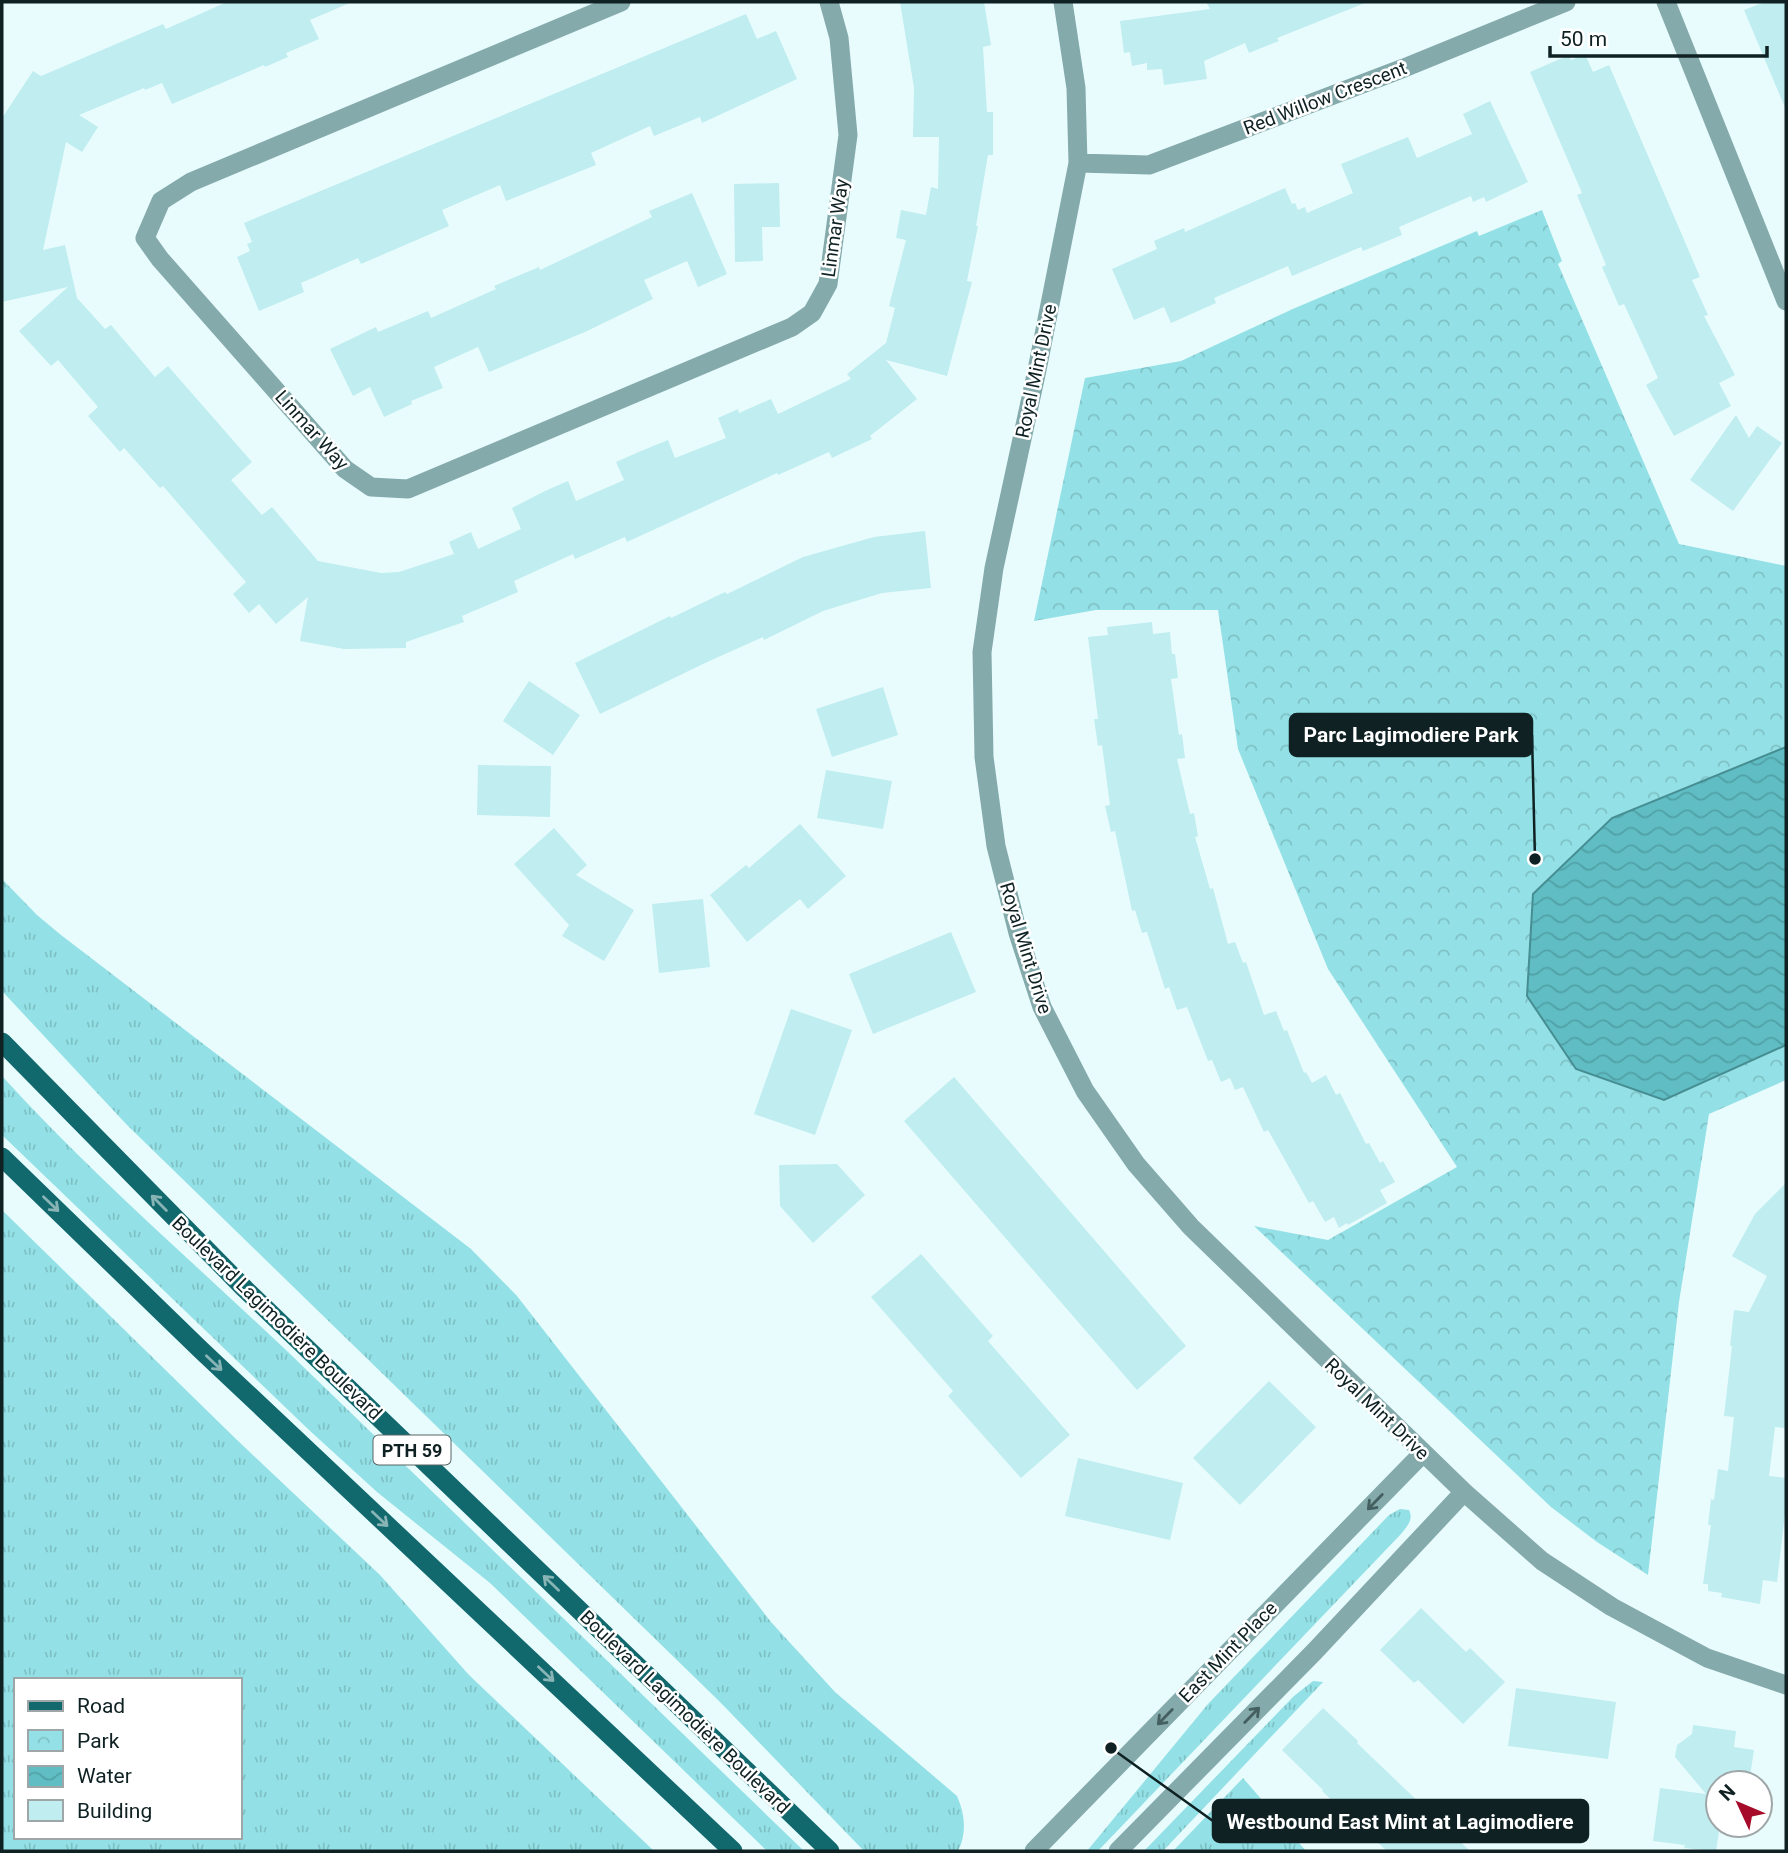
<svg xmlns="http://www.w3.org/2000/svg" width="1788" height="1853" viewBox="0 0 1788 1853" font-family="Roboto,sans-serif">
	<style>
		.grass { fill: url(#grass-tufts); fill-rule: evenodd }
		.park { fill: url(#park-crowns) }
		.water { fill: url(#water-waves); stroke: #478e93; stroke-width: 2 }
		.building { fill: #bfedf0 }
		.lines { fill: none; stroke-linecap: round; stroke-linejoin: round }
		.minor { stroke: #85aaac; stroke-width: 19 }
		.primary { stroke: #11686d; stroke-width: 19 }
		.oneway { stroke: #88b4b6 }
		.oneway2 { stroke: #445f60 }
		.labels { text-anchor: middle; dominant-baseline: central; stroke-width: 5; stroke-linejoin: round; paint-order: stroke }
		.shield { fill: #fff; stroke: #576464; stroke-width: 2 }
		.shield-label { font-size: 18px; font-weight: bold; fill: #0f2122 }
		.street-label { font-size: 19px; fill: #0f2122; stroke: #fff }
		.leader { fill: none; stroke: #0f2122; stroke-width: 2.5 }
		.callout-dot { fill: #0f2122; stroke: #fff; stroke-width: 2.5 }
		.callout { fill: #0f2122; stroke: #0f2122; stroke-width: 2.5 }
		.callout-label { font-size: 21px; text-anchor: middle; font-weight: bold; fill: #fff }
	</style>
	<defs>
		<pattern id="grass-tufts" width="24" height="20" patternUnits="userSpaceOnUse" patternTransform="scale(1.75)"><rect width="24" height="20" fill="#93e1e6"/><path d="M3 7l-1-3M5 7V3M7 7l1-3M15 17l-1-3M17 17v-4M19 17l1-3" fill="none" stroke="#7ec1c5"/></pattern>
		<pattern id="park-crowns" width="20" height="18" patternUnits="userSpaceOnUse" patternTransform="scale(1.75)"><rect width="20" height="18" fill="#93e1e6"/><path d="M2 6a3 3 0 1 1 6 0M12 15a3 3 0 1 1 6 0" fill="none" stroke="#7ec1c5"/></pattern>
		<pattern id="water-waves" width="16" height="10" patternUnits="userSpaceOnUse" patternTransform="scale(1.75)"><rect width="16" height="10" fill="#5fbdc3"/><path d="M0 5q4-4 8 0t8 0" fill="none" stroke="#51a2a7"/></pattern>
	</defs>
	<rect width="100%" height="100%" fill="#e9fcfd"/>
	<path class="grass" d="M2,879L37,915L61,935L471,1249L517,1296L771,1622L835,1692L957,1796C965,1814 967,1833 958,1851H864L719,1701L127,1125L2,991Z
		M2,1076C91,1174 191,1260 287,1351L804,1851H767L490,1583L377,1492L309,1430L2,1135Z
		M2,1210L236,1439L380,1575L469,1675L654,1851H2ZM16,1680H240V1837H16Z
		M1400,1509L1409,1510C1414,1520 1407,1526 1401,1534L1098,1851H1087L1208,1704L1389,1515Z
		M1313,1681L1323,1682L1163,1851H1144L1294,1696Z
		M1243,1778L1306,1851H1173Z"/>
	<path class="park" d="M1542,210L1562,261L1558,264L1679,544L1786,566V1080L1709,1114L1679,1302L1648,1575L1597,1542L1551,1507L1254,1226L1328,1240L1457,1167L1328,969L1238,749L1218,610H1096L1034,621L1085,378L1181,361L1295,308L1477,231L1479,236Z"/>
	<path class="water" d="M1786,747V1045L1664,1100L1576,1069L1527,996L1533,894L1612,818Z"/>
	<path class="building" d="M227,2H352L310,20L319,39L286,53L288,57L265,67L264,65L172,104L162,83L145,90L144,88L79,115L98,127L82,152L66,142L43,250L65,245L77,298L105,329L111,325L155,377L168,366L252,462L231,480L262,515L272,507L318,561L381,573L399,572L454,554L449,542L471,532L478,549L521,529L512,508L545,491L568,481L576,501L624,480L616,462L641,451L668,440L675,458L726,438L718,418L738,409L739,413L771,399L778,414L851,379L847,374L886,343L895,308L889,306L906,240L896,238L901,210L926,215L931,187L938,189L939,137H913L914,88L900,2H984L991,45L983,47L987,112H993V155H988L976,226H978L967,281L972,282L947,376L886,360L917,399L870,436L872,439L832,458L829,452L778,475L777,473L627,542L625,537L575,559L573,554L514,581L518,592L462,616L464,622L406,642V648L344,649L300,641L308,597L276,624L259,604L249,613L233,594L246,582L163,486L160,488L124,448L120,452L88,416L98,407L58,360L51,366L19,331L68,287L2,302V118L33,71L41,76L163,24L166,29Z
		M1206,2H1365V3L1277,38L1279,41L1249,53L1245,43L1204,61L1207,79L1164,85L1162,69L1147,70V63L1132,66L1130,52L1124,53L1120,21L1210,9Z
		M1765,2H1786V110L1744,10Z
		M746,14L757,39L776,31L797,79L702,123L700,117L654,136L650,126L591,153L596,165L506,201L500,185L442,210L449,226L361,264L358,258L301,283L304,292L259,311L237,257L250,251L247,244L252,242L244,223Z
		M1585,54L1593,72L1609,65L1700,277L1692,280L1708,315L1704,316L1735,375L1719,383L1731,406L1674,436L1646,385L1658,378L1624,304L1619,306L1602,267L1606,265L1577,195L1582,193L1530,72L1569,55L1571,60Z
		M1490,101L1528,182L1486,202L1484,197L1473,202L1471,196L1399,227L1402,235L1363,251L1361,247L1292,276L1288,266L1214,298L1216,303L1171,323L1164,307L1134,320L1112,269L1157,249L1154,241L1184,228L1185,232L1285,188L1292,204L1295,203L1298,210L1305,207L1307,213L1353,193L1341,164L1408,137L1417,158L1472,134L1463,114Z
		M779,183L780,227H762L763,261L735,262L734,184Z
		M692,193L727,274L698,287L687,261L644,280L653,299L585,332L489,372L478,347L434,367L443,388L411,401L412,404L384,417L370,387L353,396L330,349L376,327L378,332L428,311L431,318L496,289L494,286L539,267L540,270L652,217L649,211Z
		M1736,415L1749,438L1757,426L1782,443L1733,511L1690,480Z
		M925,531L931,588L882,593L823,611L764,640L763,637L705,663L600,714L575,663L670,616L671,618L725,592L727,594L803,557L874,537Z
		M1152,622L1153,634L1170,632L1172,654H1175L1178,678L1171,679L1179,735L1182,734L1185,758L1177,759L1190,814L1194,813L1198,836L1195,837L1210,889L1213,888L1228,944L1235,942L1243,963L1246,962L1264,1015L1276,1011L1284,1031L1287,1030L1304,1073L1306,1072L1312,1083L1326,1075L1336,1095L1340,1093L1366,1144L1369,1143L1380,1163L1383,1161L1395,1182L1380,1190L1387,1203L1348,1225L1347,1223L1339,1228L1334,1217L1325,1222L1313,1201L1309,1203L1268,1130L1264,1132L1243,1087L1235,1090L1230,1078L1221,1082L1212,1060L1208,1061L1187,1007L1177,1010L1169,987L1165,989L1147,932L1142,933L1135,910L1132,911L1115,831L1111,832L1105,806L1110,805L1102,745L1098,746L1094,719H1098L1088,637L1108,635L1107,627Z
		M529,681L580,715L553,755L503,721Z
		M883,687L898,735L832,757L816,709Z
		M478,765L551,766L550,817L477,815Z
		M826,770L892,781L883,829L817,818Z
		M800,824L846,876L808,909L800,899L747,942L710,895L746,865L749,868Z
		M554,828L587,865L576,875L634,910L604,961L562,936L569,925L514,864Z
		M703,899L710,967L659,973L652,904Z
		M951,932L976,992L873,1034L849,974Z
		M791,1009L852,1030L815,1135L754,1114Z
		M954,1077L1186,1346L1137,1390L904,1121Z
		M837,1164L865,1195L813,1243L780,1206L779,1165Z
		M1786,1183V1428L1775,1427L1769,1476L1786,1478V1505L1777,1582L1763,1580L1760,1604L1721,1597L1722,1593L1708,1591V1584H1703L1711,1525H1708L1711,1499L1714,1500L1718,1469L1728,1471L1734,1417L1724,1416L1732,1346H1730L1734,1310L1749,1312L1767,1276L1732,1256L1755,1214Z
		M921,1254L993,1336L988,1341L1070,1435L1021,1478L948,1396L953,1391L871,1297Z
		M1269,1381L1316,1427L1240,1505L1193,1458Z
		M1078,1458L1183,1483L1170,1540L1065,1516Z
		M1421,1608L1466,1652L1470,1648L1505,1682L1463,1724L1418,1680L1414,1683L1380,1650Z
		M1516,1688L1616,1702L1608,1759L1508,1746Z
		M1323,1708L1358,1741L1357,1743L1470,1851H1387L1322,1791L1323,1790L1282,1750Z
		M1693,1725L1736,1731L1734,1747L1754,1750L1749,1783H1718V1825H1720L1716,1851L1684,1848L1685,1845L1653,1841L1660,1788L1706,1794L1675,1757L1677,1745L1692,1734Z"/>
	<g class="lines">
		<path class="minor" d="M621,2L191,182L161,201L145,238L160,259L345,469L371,487L408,489L792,327L812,313L828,284L848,135L839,38L829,2
			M1063,2L1076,88L1078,163L1037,370L994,568L982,652L984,757L996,846L1018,933L1042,1007L1085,1091L1136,1164L1191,1227L1464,1492L1542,1561L1612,1607L1707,1658L1786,1685
			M1666,2L1786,301
			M1078,163L1149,165L1404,68L1566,2
			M1034,1851L1423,1453
			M1118,1851L1315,1651L1464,1492"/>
		<path class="primary" d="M2,1042L245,1289L830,1851
			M2,1157L201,1350L733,1851"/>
	</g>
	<defs><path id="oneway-shaft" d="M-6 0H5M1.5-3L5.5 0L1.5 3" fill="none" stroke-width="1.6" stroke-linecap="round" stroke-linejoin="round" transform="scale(1.75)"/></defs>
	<g class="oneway">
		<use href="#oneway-shaft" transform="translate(159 1203) rotate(-135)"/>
		<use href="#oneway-shaft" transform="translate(51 1204) rotate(44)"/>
		<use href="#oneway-shaft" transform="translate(214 1363) rotate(43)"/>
		<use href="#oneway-shaft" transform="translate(380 1519) rotate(43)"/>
		<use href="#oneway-shaft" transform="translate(551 1583) rotate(-136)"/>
		<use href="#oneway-shaft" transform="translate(546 1674) rotate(43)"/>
	</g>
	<g class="oneway2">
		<use href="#oneway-shaft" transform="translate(1375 1502) rotate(134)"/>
		<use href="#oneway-shaft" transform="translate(1252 1715) rotate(-46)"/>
		<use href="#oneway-shaft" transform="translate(1165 1717) rotate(134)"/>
	</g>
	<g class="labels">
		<rect class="shield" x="373.5" y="1435.5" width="77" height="29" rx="5"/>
		<g class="shield-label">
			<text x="412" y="1450">PTH 59</text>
		</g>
		<g class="street-label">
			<text transform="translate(1325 98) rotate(-21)">Red Willow Crescent</text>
			<text transform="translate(835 228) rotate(-82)">Linmar Way</text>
			<text transform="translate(1036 371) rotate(-78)">Royal Mint Drive</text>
			<text transform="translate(312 430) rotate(48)">Linmar Way</text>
			<text transform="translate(1026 948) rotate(73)">Royal Mint Drive</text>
			<text transform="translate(277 1318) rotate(44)">Boulevard Lagimodière Boulevard</text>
			<text transform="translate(1377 1409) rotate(44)">Royal Mint Drive</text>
			<text transform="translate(1228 1652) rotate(-46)">East Mint Place</text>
			<text transform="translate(685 1712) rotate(44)">Boulevard Lagimodière Boulevard</text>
		</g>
	</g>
	<path class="leader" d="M1535 859L1532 735M1111 1748L1213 1821"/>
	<g class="callout-dot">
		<circle cx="1535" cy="859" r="7"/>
		<circle cx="1111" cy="1748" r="7"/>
	</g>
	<g class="callout">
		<rect x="1290" y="714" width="242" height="42" rx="7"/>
		<rect x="1213" y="1800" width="375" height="42" rx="7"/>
	</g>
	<g class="callout-label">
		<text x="1411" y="742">Parc Lagimodiere Park</text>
		<text x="1400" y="1829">Westbound East Mint at Lagimodiere</text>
	</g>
	<rect width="1788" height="1853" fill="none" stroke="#0f2122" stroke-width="7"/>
	<rect x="14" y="1678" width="228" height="161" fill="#ffffff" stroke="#9fa6a7" stroke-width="2"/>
	<rect x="28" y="1701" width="35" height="10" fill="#11686d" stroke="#9fa6a7" stroke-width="2"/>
	<text x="77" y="1713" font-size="21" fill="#0f2122">Road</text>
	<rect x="28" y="1730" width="35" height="21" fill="url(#park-crowns)" stroke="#9fa6a7" stroke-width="2"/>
	<text x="77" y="1748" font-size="21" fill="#0f2122">Park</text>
	<rect x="28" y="1766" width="35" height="21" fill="url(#water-waves)" stroke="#9fa6a7" stroke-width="2"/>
	<text x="77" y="1783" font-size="21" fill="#0f2122">Water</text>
	<rect x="28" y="1800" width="35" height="21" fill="#bfedf0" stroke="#9fa6a7" stroke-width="2"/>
	<text x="77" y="1818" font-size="21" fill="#0f2122">Building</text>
	<g transform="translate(1739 1804) rotate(314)"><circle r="33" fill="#ffffff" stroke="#9fa6a7" stroke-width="2"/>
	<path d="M0-5L12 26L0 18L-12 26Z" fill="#a60c29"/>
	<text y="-10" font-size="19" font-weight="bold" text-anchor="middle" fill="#0f2122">N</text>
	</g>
	<path d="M1550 46v10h217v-10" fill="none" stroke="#0f2122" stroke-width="3.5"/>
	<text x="1560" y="46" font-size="21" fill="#0f2122" stroke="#ffffff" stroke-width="5" paint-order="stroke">50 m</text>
</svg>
